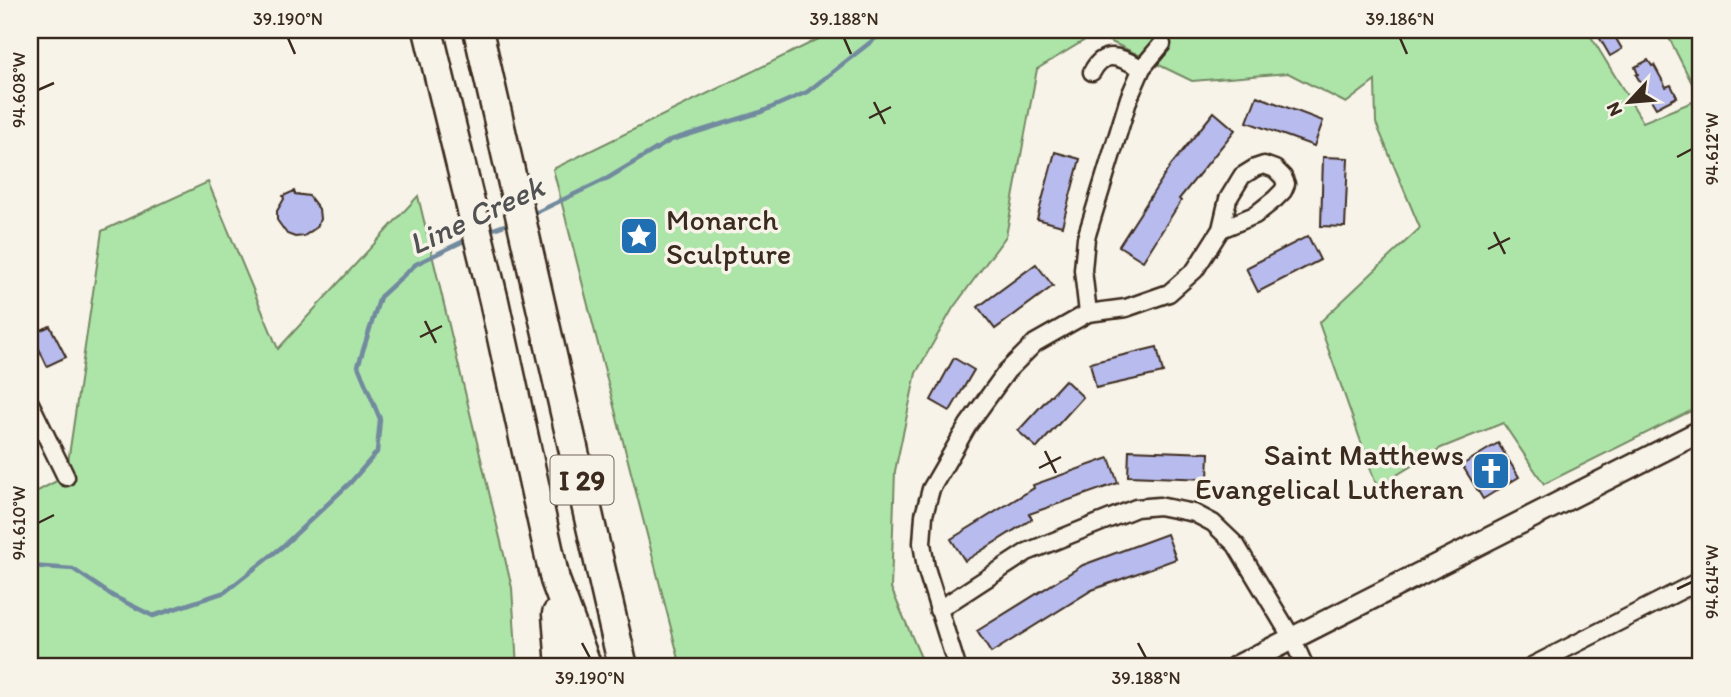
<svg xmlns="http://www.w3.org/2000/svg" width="1731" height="697" viewBox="0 0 1731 697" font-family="Itim,sans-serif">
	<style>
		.green { fill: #ade5a9; stroke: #748864; stroke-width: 2 }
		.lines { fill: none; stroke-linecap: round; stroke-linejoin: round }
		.stream { stroke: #728a9e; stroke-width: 4.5 }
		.building { fill: #b8bbed; stroke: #3b2a1e; stroke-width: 2 }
		.street-casing { stroke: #3b2a1e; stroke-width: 21 }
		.secondary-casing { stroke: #3b2a1e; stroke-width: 26 }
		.highway-casing { stroke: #3b2a1e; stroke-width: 33 }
		.street { stroke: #f7f3e8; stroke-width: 16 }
		.secondary { stroke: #f7f3e8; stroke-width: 21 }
		.highway { stroke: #f7f3e8; stroke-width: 28 }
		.ticks { fill: none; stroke: #3b2a1e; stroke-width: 2.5 }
		.labels { text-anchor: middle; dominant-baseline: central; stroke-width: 7; stroke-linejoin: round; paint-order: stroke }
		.shield { fill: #f7f3e8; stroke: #73665b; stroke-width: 2 }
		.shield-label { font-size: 28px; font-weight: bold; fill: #3b2a1e }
		.poi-label { font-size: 30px; fill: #3b2a1e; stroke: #f7f3e8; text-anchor: start }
		.water-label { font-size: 32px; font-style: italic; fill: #525254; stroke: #f7f3e8 }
		.neatline { fill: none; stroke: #3b2a1e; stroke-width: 2.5 }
		.ticks-label { font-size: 18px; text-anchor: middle; fill: #3b2a1e }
	</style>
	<rect width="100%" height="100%" fill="#f7f3e8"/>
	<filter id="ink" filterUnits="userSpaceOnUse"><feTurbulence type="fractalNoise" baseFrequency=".0143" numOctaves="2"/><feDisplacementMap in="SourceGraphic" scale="14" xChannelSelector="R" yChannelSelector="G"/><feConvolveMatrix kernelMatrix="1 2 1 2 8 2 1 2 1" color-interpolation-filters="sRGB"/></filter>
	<g filter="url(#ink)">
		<path class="green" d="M837,30H1587L1643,122L1700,99L1665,30H1701V406L1544,484L1503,423L1441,448L1377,487L1319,323L1420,228L1376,123L1375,81L1346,103L1288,73L1192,81L1095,34L1037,69L1006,236L953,308L916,373L895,471L891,588L925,667H681L553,169Z
			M208,182L278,349L418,196L512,588L517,667H30V495L66,476L102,231Z"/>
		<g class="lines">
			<path class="stream" d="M531,215L608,178L671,140L761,112L807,92L886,30
				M488,231L513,222
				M30,566L73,569L113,596L153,616L225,592L283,546L351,482L377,452L380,419L358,366L380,297L416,264L470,238"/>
		</g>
		<path class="building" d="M1595,30H1611L1622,49L1610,56Z
			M1648,60L1652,66L1654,65L1666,87L1671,85L1677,97L1656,108L1636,75L1638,74L1635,67Z
			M1257,96L1323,121L1314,146L1247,122Z
			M1214,112L1235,130L1179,199L1181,201L1143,261L1119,246L1171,165Z
			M1055,152L1080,159L1062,226L1037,219Z
			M1323,157L1348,158L1345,227L1321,226Z
			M294,191L295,194L309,196L319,209L320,219L317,227L304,236L295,237L287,234L277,220V211L284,199L283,196Z
			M1308,236L1320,260L1258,292L1246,268Z
			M1036,264L1053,286L995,329L978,307Z
			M50,326L66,357L47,366L32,334Z
			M1157,347L1163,373L1096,388L1090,363Z
			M954,358L974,370L950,411L931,400Z
			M1065,380L1083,397L1037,448L1018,431Z
			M1498,443L1519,477L1483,499L1462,465Z
			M1129,450L1209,453L1208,479L1128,476Z
			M1109,458L1118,483L1029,514L1032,519L965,561L951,539L1034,488L1033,485Z
			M1167,534L1176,559L1092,590L991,653L977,631L1083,565Z"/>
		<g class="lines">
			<defs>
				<path id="street" d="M1092,72C1105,47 1122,59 1142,68
					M1088,313L1083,270L1086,238L1129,98L1142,68L1162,44
					M30,403L66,477
					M938,610L1027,552L1136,508L1159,506L1194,513L1213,523L1236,545L1292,638L1305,667
					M957,667L926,568L922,543L924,515L931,489L968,425L1007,371L1035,343L1088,313L1126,308L1169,293L1195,270L1221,229L1255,215L1275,199L1283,191L1286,184L1283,177L1275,169L1264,165L1255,168L1242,176L1228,199L1221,229
					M1530,667L1701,580"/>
				<path id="secondary" d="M1236,667L1701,431"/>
				<path id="highway" d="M428,30L494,301L555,580L587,667
					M478,30L623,667
					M557,614L561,667"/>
			</defs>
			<use href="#street" class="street-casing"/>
			<use href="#secondary" class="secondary-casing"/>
			<use href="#highway" class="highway-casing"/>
			<use href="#street" class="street"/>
			<use href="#secondary" class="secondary"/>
			<use href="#highway" class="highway"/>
		</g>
	</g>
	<path class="ticks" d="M288,38L295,54M844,38L851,54M1400,38L1407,54M38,90L54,83M874,102L885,124M869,118L891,107M1677,157L1692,149M1494,232L1505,254M1488,249L1510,238M425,321L436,343M420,337L442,326M1045,451L1056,473M1039,468L1061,457M38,523L54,515M1677,589L1692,582M582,643L590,658M1138,643L1146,658"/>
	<defs>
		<symbol id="sight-square" viewBox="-11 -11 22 22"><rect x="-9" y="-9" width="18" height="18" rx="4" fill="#1f6fb2" stroke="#f7f3e8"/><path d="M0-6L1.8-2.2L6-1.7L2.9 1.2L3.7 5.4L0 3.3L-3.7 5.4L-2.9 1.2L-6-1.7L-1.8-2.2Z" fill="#fff"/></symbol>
		<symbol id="church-square" viewBox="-11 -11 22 22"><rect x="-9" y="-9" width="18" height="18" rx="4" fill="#1f6fb2" stroke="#f7f3e8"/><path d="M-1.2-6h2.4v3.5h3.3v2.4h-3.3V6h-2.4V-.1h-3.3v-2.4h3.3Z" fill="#fff"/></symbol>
	</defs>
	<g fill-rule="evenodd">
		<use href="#sight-square" x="617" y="214" width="44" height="44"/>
		<use href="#church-square" x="1469" y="449" width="44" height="44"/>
	</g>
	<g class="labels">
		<rect class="shield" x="550.5" y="455.5" width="63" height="49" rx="5"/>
		<g class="shield-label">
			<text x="582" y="480">I 29</text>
		</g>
		<g class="poi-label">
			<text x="666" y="219">Monarch<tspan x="666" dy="34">Sculpture</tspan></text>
			<text x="1464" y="454" text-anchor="end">Saint Matthews<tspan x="1464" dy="34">Evangelical Lutheran</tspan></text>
		</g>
		<g class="water-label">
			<text transform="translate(476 215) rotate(-25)">Line Creek</text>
		</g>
	</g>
	<rect width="1731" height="697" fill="none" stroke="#f7f3e8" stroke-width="77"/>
	<g transform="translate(1629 102) rotate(244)" stroke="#f7f3e8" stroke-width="5" paint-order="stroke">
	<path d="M0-5L12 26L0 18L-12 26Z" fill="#3b2a1e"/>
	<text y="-10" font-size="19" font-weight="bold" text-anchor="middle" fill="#3b2a1e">N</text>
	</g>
	<rect x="38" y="38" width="1654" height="620" class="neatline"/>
	<g class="ticks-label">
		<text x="288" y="25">39.190°N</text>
		<text x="844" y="25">39.188°N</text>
		<text x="1400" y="25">39.186°N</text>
		<text transform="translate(19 90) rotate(-90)" y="6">94.608°W</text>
		<text transform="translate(1712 149) rotate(-90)" y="6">94.612°W</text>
		<text transform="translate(19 523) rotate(-90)" y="6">94.610°W</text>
		<text transform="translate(1712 582) rotate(-90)" y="6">94.614°W</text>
		<text x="590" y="684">39.190°N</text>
		<text x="1146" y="684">39.188°N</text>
	</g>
</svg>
